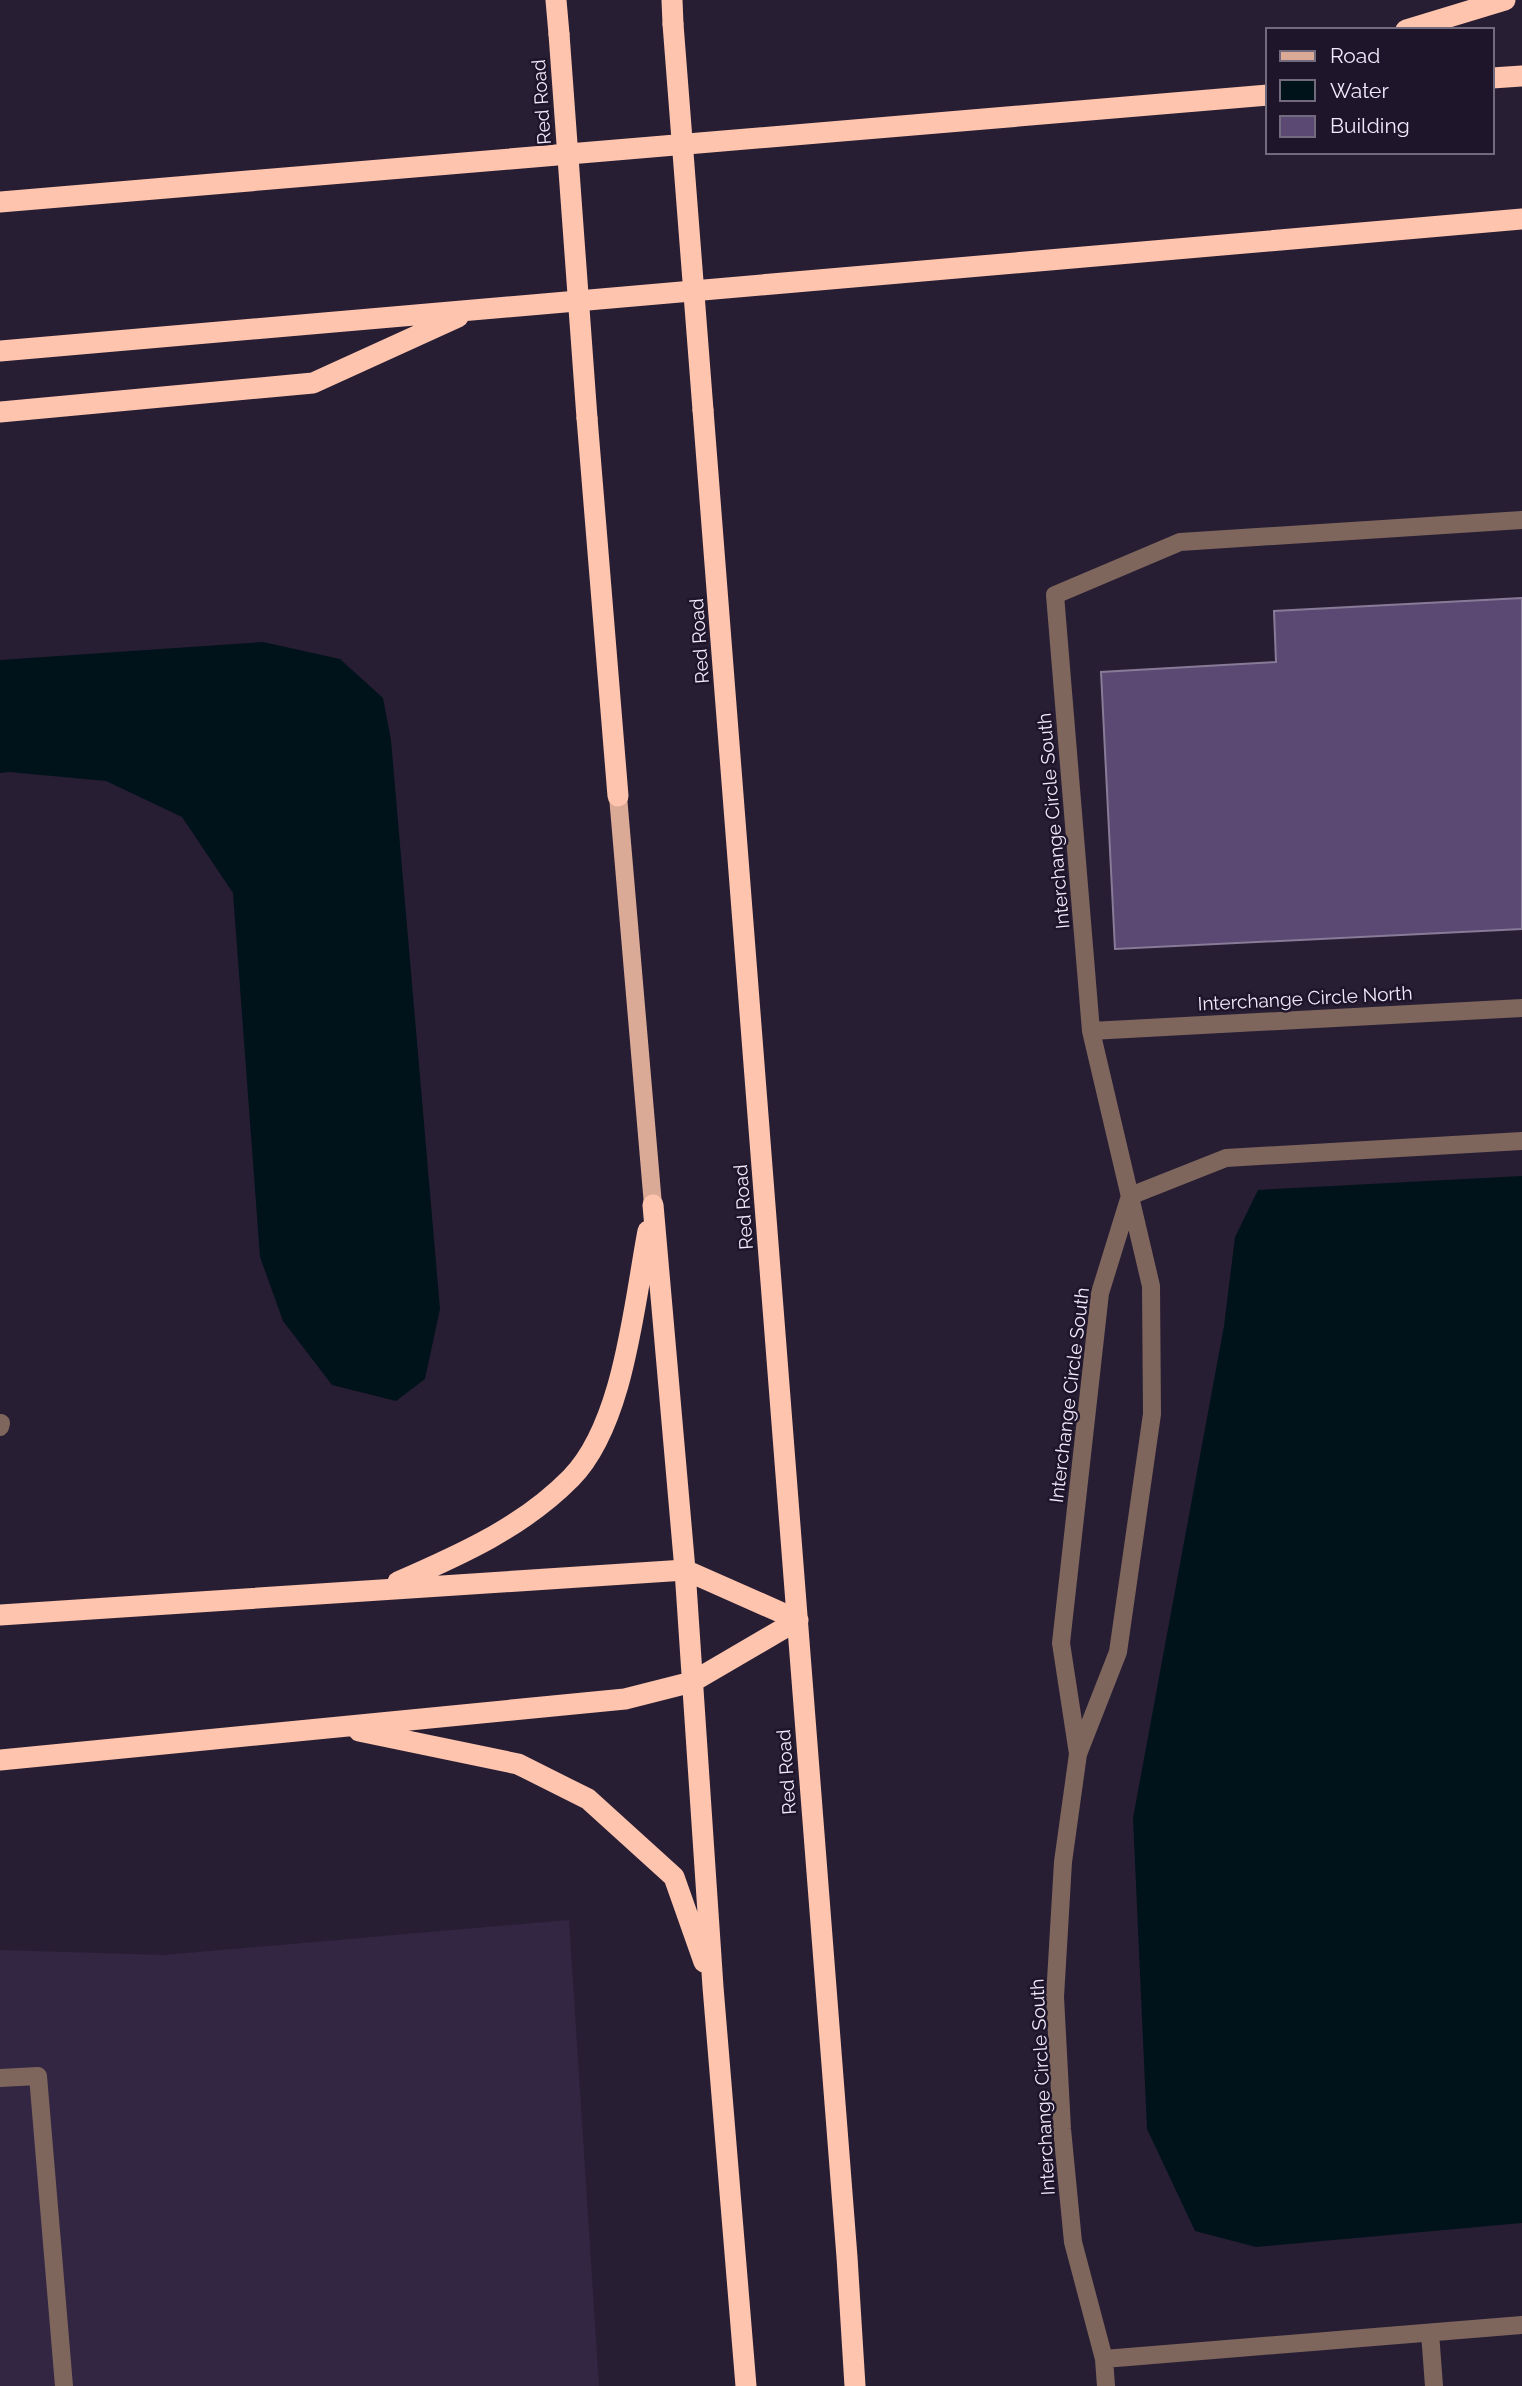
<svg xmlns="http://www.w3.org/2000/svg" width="1522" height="2386" viewBox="0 0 1522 2386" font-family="Raleway,sans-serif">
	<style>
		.built { fill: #322642 }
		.water { fill: #01131a }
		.building { fill: #5b4873; stroke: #877b97; stroke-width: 2 }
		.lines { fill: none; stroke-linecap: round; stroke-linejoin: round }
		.minor { stroke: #7e665d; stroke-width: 18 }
		.major { stroke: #daaa97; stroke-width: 18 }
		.highway { stroke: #fec4ad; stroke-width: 21 }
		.highway-bridge { stroke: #fec4ad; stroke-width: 21 }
		.labels { text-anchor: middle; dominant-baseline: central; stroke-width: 5; stroke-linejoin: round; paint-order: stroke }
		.street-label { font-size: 19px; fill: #f1eafa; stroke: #1e152a }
	</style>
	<rect width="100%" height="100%" fill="#281e34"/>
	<path class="built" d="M569,1920L599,2386H0V1950L163,1955Z"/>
	<path class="water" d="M263,642L340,659L383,698L391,740L440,1309L425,1379L396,1401L332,1385L283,1321L260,1257L233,893L182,817L106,781L9,772L0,773V660Z
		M1522,1176V2223L1256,2247L1195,2231L1147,2129L1133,1818L1224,1326L1235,1237L1258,1190Z"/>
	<path class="building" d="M1522,598V929L1115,949L1101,672L1276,662L1274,611Z"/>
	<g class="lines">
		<path class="minor" d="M1091,1031L1522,1008
			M1130,1196L1226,1158L1522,1141
			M0,1427L1,1423
			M1078,1754L1118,1652L1152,1414L1151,1286L1091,1031L1055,595L1180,542L1522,520
			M0,2078L38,2076L64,2386
			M1430,2333L1434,2386
			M1104,2359L1522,2325
			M1106,2386L1104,2359L1073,2242L1062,2129L1055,1997L1063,1862L1078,1754L1061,1643L1100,1293L1130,1196"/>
		<path class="major" d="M618,796L653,1205"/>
		<path class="highway" d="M556,0L559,34
			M672,0L673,24
			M1406,30L1505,0
			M1492,78L1522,76
			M0,202L1268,95
			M0,351L1522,219
			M703,410L847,2257L855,2386
			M0,412L313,383L458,317
			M587,418L618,796
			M653,1205L685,1570L713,1987L746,2386
			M398,1582C460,1555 523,1527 571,1478C624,1424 634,1304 648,1231
			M0,1615L685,1570L798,1620
			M359,1731L518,1764L588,1799L674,1877L704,1962
			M0,1760L625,1699L692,1682L798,1620"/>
		<path class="highway-bridge" d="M673,24L703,410
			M559,34L587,418"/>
	</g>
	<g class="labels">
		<g class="street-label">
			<text transform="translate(541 102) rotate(-94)">Red Road</text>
			<text transform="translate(699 641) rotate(-94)">Red Road</text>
			<text transform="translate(1053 821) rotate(-95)">Interchange Circle South</text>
			<text transform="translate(1305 998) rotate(-3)">Interchange Circle North</text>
			<text transform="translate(743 1207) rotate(-94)">Red Road</text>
			<text transform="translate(1069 1395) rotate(-83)">Interchange Circle South</text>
			<text transform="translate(786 1772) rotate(-94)">Red Road</text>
			<text transform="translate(1042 2087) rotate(-93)">Interchange Circle South</text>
		</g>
	</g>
	<rect x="1266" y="28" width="228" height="126" fill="#1e152a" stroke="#726a7d" stroke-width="2"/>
	<rect x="1280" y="51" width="35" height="10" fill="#daaa97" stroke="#726a7d" stroke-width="2"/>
	<text x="1330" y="63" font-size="21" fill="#f1eafa">Road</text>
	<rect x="1280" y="80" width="35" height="21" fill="#01131a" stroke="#726a7d" stroke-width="2"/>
	<text x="1330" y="98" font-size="21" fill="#f1eafa">Water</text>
	<rect x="1280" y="116" width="35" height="21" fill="#5b4873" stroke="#726a7d" stroke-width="2"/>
	<text x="1330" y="133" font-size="21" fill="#f1eafa">Building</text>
</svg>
